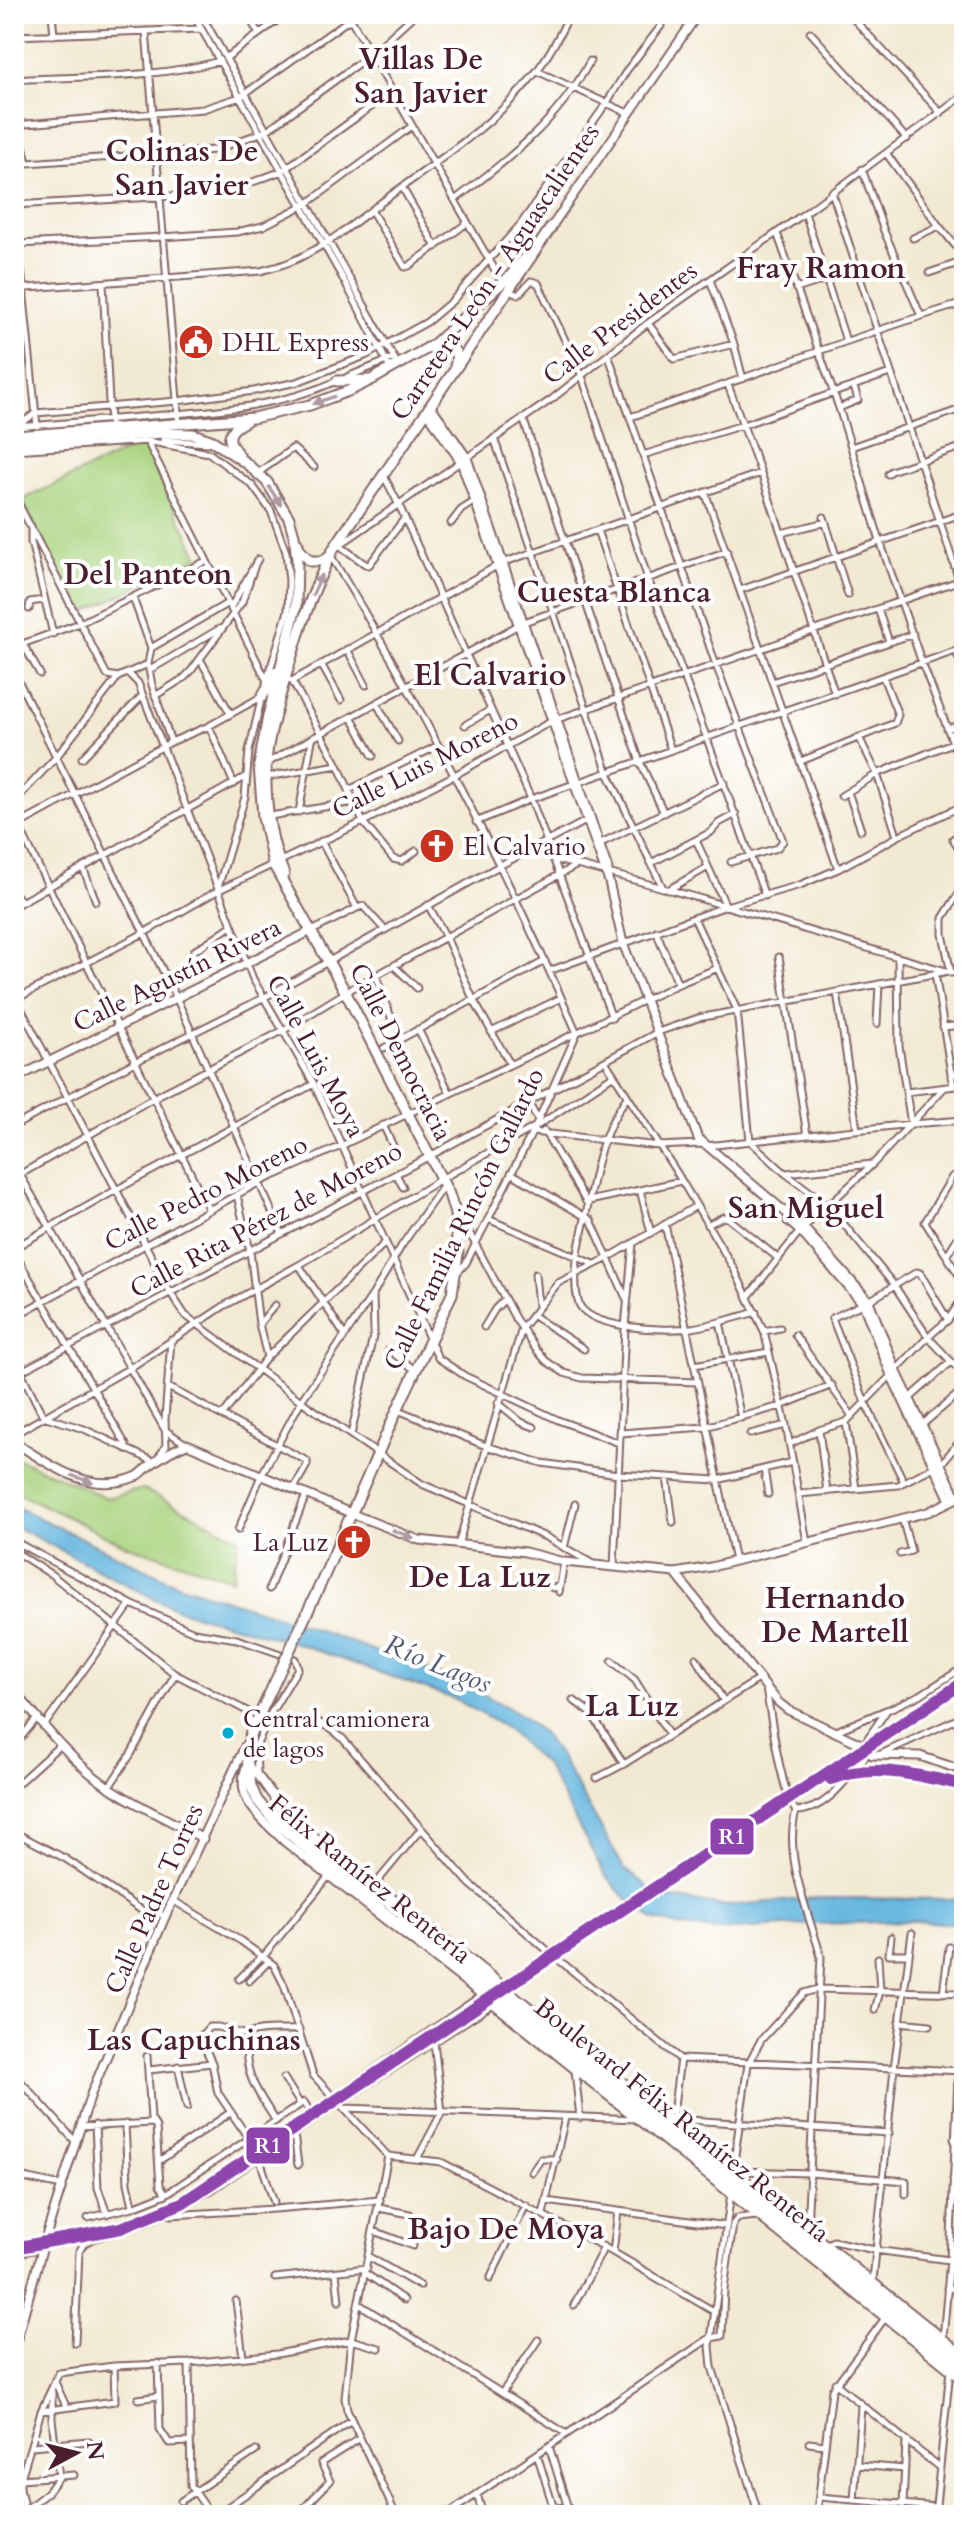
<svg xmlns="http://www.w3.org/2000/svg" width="978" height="2529" viewBox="0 0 978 2529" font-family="Cardo,serif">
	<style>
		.green { fill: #aad480; stroke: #7a7a56; stroke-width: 2 }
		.water { fill: #62b5de; stroke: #566a84; stroke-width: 2 }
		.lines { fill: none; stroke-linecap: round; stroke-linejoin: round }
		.street-casing { stroke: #856665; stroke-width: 9 }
		.secondary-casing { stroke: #856665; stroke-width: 11 }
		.primary-casing { stroke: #856665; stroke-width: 11 }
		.highway-casing { stroke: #856665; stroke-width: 13 }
		.street { stroke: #fff; stroke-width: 5 }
		.secondary { stroke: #fff; stroke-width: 7 }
		.primary { stroke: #fff; stroke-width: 7 }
		.highway { stroke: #fff; stroke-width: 9 }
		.highway-bridge-casing { stroke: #856665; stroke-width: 13; stroke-linecap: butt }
		.highway-bridge { stroke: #fff; stroke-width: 9 }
		.rail-1-casing { stroke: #fff; stroke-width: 18 }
		.rail-1 { stroke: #8e44ad; stroke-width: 12 }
		.oneway { fill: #ae9aa0 }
		.bus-dot { fill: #00a9ce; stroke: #fff; stroke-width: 3 }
		.labels { text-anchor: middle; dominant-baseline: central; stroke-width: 8; stroke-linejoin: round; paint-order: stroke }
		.bus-label { font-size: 24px; fill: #4a1f2b; stroke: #fff; text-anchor: start }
		.street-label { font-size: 26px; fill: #4a1f2b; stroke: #fff }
		.poi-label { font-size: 26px; fill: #4a1f2b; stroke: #fff; text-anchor: start }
		.water-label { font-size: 28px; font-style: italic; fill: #545b73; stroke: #fff }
		.quarter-label { font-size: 30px; font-weight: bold; fill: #4a1f2b; stroke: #fff }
		.line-badge { stroke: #fff; stroke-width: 3 }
		.badge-label { font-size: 22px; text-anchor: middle; font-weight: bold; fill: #fff }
	</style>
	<rect width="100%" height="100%" fill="#fff"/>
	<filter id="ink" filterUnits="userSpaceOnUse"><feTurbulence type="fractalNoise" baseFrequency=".0125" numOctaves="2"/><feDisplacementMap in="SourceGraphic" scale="16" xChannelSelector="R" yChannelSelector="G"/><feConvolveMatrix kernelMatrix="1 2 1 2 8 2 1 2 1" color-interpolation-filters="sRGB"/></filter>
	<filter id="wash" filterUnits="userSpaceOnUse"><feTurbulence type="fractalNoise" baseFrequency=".006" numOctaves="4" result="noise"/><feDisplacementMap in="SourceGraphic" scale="32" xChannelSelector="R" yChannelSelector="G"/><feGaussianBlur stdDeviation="1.8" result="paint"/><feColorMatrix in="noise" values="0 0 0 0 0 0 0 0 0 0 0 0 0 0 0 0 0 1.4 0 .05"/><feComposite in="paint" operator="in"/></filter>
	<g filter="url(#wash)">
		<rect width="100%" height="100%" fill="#f2e9d2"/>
		<path class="green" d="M131,445H143L199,557L79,615L22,500L130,449Z
			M14,1457L107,1498L143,1489L239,1538L232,1579L123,1544L14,1491Z"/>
		<path class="water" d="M14,1506L177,1584L290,1620L462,1683L518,1713L541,1732L560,1757L624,1868L660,1896L724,1906L816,1898L964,1899V1924L912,1921L816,1924L719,1930L681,1927L653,1919L624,1896L605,1875L546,1766L507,1729L457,1700L299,1644L179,1610L155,1599L14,1526Z"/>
	</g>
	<g filter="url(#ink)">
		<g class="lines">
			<defs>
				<path id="street" d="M52,14L54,35
					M193,14L346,284L391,370
					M201,14L398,365
					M247,14L259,34
					M849,14L941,113
					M146,31L179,424
					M810,32L907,139
					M14,36L201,29
					M226,58L286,14
					M537,71L628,113
					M14,80C82,76 153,79 220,61
					M18,123L27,163
					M14,125L203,109L240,97L347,21H352L503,284
					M886,153L939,226L964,256
					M14,167L27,163L215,150L266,131L371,54L415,14
					M862,169L884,231L921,316
					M402,187L436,247
					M832,192L964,595
					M456,199C509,159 558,121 590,61
					M14,200L37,426
					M14,205L224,193L282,171L393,91
					M371,210L405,267L409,266L467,223
					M805,213L846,341
					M777,233L839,408L880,541L922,663L964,771
					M913,238L939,226
					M18,244L162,237L237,232L263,226L308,203L412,126
					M929,273L964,261
					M710,280L734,344L743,379
					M103,283L110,422
					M14,289L261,271C270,268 281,266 290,262C331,245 366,213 402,187C449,153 500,119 536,72C550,54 560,34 570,14
					M796,289L858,269
					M509,291L518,295L531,281L538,283L582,376L648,579L765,896
					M648,323L674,359L734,344
					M608,354L716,665L783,841L777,848L731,862
					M347,377L394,358
					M728,385L761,473L835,694
					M839,408L858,400L854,387
					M630,417C742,381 851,336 964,303
					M523,418L640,762L664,813
					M16,427L36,413L177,401L254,391L297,382L365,356L427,322L452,301L520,225L606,104L627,70L661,26
					M16,427C65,423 114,419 164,415C225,410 280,406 337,381
					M494,438L608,773L663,888
					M163,440L208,443
					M147,441L209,453L252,485L271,511L286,552L289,581L288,611L266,683
					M147,441L266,679
					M851,447L964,408
					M14,450L149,441
					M643,455L743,425L890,373
					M258,473L293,448L314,467
					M888,474L891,471L964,446
					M384,476L399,505L531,799L590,957
					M705,492L838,869
					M14,495L107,675L118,677
					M824,517L848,595
					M451,523L461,510L475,501
					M31,526V542L53,634
					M597,530L671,750
					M781,533L826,522
					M339,545L365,564L369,565L404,519
					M338,546L552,399L648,323L805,213L964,95
					M331,556C424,709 505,869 577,1033L536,1125L466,1263L457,1273
					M740,590L964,513
					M133,598L151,648L148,664L152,685L171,742
					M231,607L258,559
					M29,609L30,602L44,600
					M878,609L889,642
					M23,644L40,674
					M14,647L80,623L206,561
					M151,648L228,603
					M347,649L366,685
					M956,651L964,673
					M200,659L230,713
					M321,664L341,700
					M150,670L219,629
					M14,672L176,997L282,1234
					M128,673L138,683L253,979L314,1084L438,1358L465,1376L558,1420L619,1443
					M286,679L292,681L502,563L761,473
					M292,681L338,765L363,822L393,859L402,861L416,851
					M772,682L913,634
					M155,696L184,678L191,671L242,602L256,562
					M377,704L398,741
					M352,718L373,756
					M465,725L490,710
					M209,726L234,784
					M947,729L964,723
					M859,737L877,774L897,836
					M82,758L142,696
					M444,759L477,739
					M801,761L895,723L898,715L883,677
					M267,763L524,622L727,551
					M266,777L338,765
					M349,790L437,746
					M848,792L861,830
					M841,796L877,774L952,743
					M14,802L57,756L118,677L148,664
					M299,812L312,740
					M270,816L354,802
					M14,817L209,1210
					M476,822L531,799L964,648
					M14,827L171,742L209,726L261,697
					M964,831L953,839L964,856
					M696,840L725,904
					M321,841L357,908L363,906L384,929
					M601,843L724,783
					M556,860C693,893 828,938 964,976
					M651,863L711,832L719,823L736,814
					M83,868L96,901
					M668,890L708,867
					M217,891L245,797L249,751L262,696
					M14,894L22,901
					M428,905L446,937L473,999L510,1064
					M14,906L247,776
					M694,918L737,1010L750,1141L785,1173L828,1205L894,1285L928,1337L964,1375
					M312,931L357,908
					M656,931L678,984
					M192,957L194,951L231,926
					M589,957L612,1018
					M779,957L807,1135
					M898,959L899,1046L911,1124
					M394,966L417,988
					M549,971L726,906L800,885L838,869L902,834L964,805
					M935,973L953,1086
					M951,973L943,934V918L964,885
					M376,975L393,1023
					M837,992L857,1129
					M14,995L170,1292L185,1315L301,1401L422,1484L548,1538L591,1563
					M14,1000L144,933L217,891L363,822L453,776L552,721L964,579
					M877,1024L879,984
					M943,1027L964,1025
					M418,1029L450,1093
					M491,1032L561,998
					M384,1048L545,961
					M605,1061L677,1173L734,1269L764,1331L786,1425L807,1542
					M951,1077L964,1065
					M906,1092L964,1085
					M627,1097C601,1133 595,1168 587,1210C581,1238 571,1273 578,1301C585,1330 667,1331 691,1328C713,1325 734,1318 756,1312
					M528,1102L539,1122
					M383,1125L394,1148
					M14,1126L135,1062L265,997L499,866L588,820
					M544,1131L588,1205
					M532,1132L659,1146L700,1144L706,1146L911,1124L964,1120
					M14,1164L165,1430L186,1444
					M964,1169L952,1177L925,1222L964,1283
					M511,1173L591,1220L626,1298
					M786,1173L872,1164
					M396,1174L403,1187
					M14,1178L153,1098L284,1030L351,989L577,865
					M640,1190L651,1233
					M237,1195L250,1251L259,1324L267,1357
					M589,1201L681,1181
					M455,1206L515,1318L535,1348L546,1361L564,1373L582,1378L698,1382
					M488,1219L594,1264
					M665,1224L735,1561
					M707,1225L723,1217L728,1218L779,1259
					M14,1248L116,1190L314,1084
					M14,1252L126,1445
					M947,1255L964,1227
					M299,1265L345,1336
					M535,1274L538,1306
					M748,1297L800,1231L873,1164L944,1088
					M532,1315L584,1349
					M14,1317L260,1182L341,1146L678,984L718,968
					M720,1322L741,1418
					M260,1323L275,1305
					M484,1327L495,1309L505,1299
					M764,1331L780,1328
					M795,1335L852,1416
					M389,1350L415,1370
					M14,1358L43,1416L84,1429L155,1462L166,1446L165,1419L171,1340
					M694,1365L769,1352
					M14,1375L430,1156L658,1032L698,1018L944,972
					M168,1387L307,1461V1465L293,1490
					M910,1398L951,1362
					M498,1403L521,1422L534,1427
					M398,1410L486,1446L542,1463L618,1474L717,1480L793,1462
					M222,1416L267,1357L385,1243
					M846,1422L856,1489
					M923,1424L964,1389
					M819,1430L827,1492
					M620,1433L705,1427L781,1406L832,1385
					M14,1434L130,1368L224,1306L299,1265L441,1179L540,1124L614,1075
					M750,1434L786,1425
					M351,1435L374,1332L373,1295
					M790,1444L819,1430L846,1422L928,1337L948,1320L964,1296
					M764,1469L768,1494
					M667,1477L673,1522
					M904,1482L865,1402L832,1318L869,1301L917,1272L920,1273L948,1320
					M799,1494L898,1485L942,1463L964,1436
					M238,1530L261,1476L301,1401L373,1294L402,1245L444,1185
					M14,1541L131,1604L194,1632L237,1639L295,1659L298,1668L268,1718L256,1747L257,1772
					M458,1545L522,1328L558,1283L608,1258L696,1206
					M564,1548L575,1504
					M14,1551L52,1575L175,1674L247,1711L252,1725
					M900,1554L911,1551L902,1518
					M614,1567L625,1327L633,1243
					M540,1582L553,1588L560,1586
					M269,1589L306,1495
					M559,1592L564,1562
					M696,1658L724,1701
					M612,1661L635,1680L669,1735
					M766,1689C771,1715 781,1794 796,1811
					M573,1700L591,1713L624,1764
					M268,1718C302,1722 314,1712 342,1738L469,1883L554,1956L680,2059L964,2071
					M44,1726L131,1604
					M836,1731L886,1710
					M863,1745L887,1710L920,1695L964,1667
					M14,1746L37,1718
					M881,1754L964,1716
					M597,1778L624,1764L759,1679
					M15,1786L60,1745
					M109,1787L131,1754L175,1674
					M796,1811C783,1857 809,1913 821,1957L807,2228
					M796,1811C828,1811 850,1774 869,1752
					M14,1832L66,1859L141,1910L157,1912L165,1917
					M373,1887L421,1829
					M174,1901L241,1941L274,1965L284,1985L313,2075L388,2156L441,2162L604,2247L715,2312
					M891,1937L889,1954H908
					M263,1957L329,1876
					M239,1979L262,1956
					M249,1981L269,1961
					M943,1993L949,1947
					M875,2010L880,1991L878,1958
					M899,2022L930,2025
					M246,2035L218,2027H209L200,2037L212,2063L218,2093L249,2139
					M147,2056L151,2119L156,2127L160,2185L166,2194
					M178,2066L187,2107
					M149,2070L212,2063
					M575,2070L580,2118
					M14,2074L75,2141
					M284,2078L300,2104
					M344,2108L637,2119
					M311,2113L482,1995
					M673,2119L889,2133
					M276,2121C255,2089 244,2074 246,2035C262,2027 282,2032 299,2029
					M672,2122L680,2059
					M125,2124L128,2183L133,2206
					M95,2125L98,2188L107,2214
					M80,2127L153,2123
					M294,2134L298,2165
					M954,2139H964
					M388,2156L351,2340L345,2398L347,2410L396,2515
					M259,2157L274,2202
					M417,2159L442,2112L434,2042
					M159,2161L231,2112
					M733,2169L748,2064L761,2040L804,1993L818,1989L964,1993
					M735,2171L810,2173L906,2181V2194
					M532,2172L541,2159H557
					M14,2176L62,2186
					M953,2179L964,2180
					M731,2193L710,2346L712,2367L759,2515
					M546,2201L726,2226
					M379,2208L410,2214
					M543,2214L565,2118
					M170,2215L274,2209L380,2200
					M88,2218L133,2207L166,2194L304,2102L315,2120
					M374,2231L413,2246
					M14,2244L45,2239
					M827,2244L833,2241L875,2250L964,2262
					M613,2252L618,2211
					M14,2254L43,2248
					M369,2257L420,2286
					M336,2272L339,2301
					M365,2273L404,2300
					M275,2278L367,2268
					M490,2279L526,2205
					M873,2281L894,2068L912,1933
					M947,2288L964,2290
					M236,2301L243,2357
					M359,2304L567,2434
					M574,2305L604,2247
					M943,2339L950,2260L958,2077L964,2050
					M75,2343L79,2252L83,2245L92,2239L124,2231L155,2219L210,2191L338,2104L493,2004
					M158,2363L160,2429L169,2443L189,2442
					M189,2363L191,2486L211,2515
					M55,2382L66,2406
					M835,2383L940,2468
					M502,2393L538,2340
					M138,2399L158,2396
					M41,2411L115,2401L114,2366
					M809,2443L825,2445
					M32,2446L89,2441
					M549,2446L570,2515
					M537,2454L553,2506L568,2509
					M857,2465L905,2469
					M21,2479L74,2475
					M477,2494L483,2515
					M819,2497L936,2507
					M854,2500L861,2406
					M181,2501L256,2451
					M903,2505L906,2442
					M25,2510L48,2492L59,2477L52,2419V2392
					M817,2511L832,2390L885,2318
					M23,2515C26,2503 19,2494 20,2482L41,2411L59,2373L114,2366L189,2363L277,2354L351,2340L379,2348
					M216,2515L351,2421
					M297,2515L330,2481L321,2463L359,2439
					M446,2515L710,2338L722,2336L724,2289L733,2224L738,2218L757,2216
					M935,2515L950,2370"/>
				<path id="secondary" d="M431,406L467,458L608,869
					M427,412L461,462L609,882L623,943L699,1141
					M14,1079L311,931
					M788,1221L800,1231L863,1304L891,1375L950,1500
					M14,1442C51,1465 90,1496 135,1477C141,1475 144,1470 149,1466C161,1457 173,1449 187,1444L360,1517L419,1540L525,1552L564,1562L675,1573L711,1567L928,1512L957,1498L896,1370L869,1301L804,1228L698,1138
					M675,1573L778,1702L788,1710L863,1745L872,1755L920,1756L964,1771
					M14,1690C38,1719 61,1748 90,1773C121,1799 167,1818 203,1839
					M14,2349L45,2239L91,2094L165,1917L246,1744
					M964,2355L456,1948L289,1817C274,1802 263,1777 247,1765C232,1799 263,1820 285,1842L482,1995L964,2381"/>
				<path id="primary" d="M552,226L698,14"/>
				<path id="highway" d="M433,345C447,345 461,347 455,366
					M337,381L370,380
					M14,436L253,418L310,405L351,390L373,379L433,345L511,275L524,259
					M14,444L162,433L193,434L213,441L246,463L267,482L289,518L294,535L297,560L296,607L268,716L259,765L263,817L273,864L346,993L449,1194L455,1214L458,1254L452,1294L397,1410L321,1583
					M239,455C224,439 228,430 246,421
					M297,542L300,550L310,561H323L330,555
					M262,697L276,672
					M284,874C270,841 265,801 266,765C267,740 275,717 281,693C295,644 310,593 334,548L552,226
					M273,1686L250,1735L247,1759L251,1786L257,1800L277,1824L356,1890L498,1999L964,2374
					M270,1811L443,1945L964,2364"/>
			</defs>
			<use href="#street" class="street-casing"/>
			<use href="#secondary" class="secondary-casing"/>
			<use href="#primary" class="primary-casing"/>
			<use href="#highway" class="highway-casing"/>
			<use href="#street" class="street"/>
			<use href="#secondary" class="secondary"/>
			<use href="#primary" class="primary"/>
			<use href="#highway" class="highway"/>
			<defs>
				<path id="highway-bridge" d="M273,1686L321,1583"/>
			</defs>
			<use href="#highway-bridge" class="highway-bridge-casing"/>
			<use href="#highway-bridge" class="highway-bridge"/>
			<defs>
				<path id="rail-1" d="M831,1779C875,1762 920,1776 964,1785
					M14,2248L121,2228L182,2203L964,1682"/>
			</defs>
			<use href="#rail-1" class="rail-1-casing"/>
			<use href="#rail-1" class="rail-1"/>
		</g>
		<defs><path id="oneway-solid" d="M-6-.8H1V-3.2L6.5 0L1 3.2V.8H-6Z" transform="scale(2)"/></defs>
		<g class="oneway">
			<use href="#oneway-solid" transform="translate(324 400) rotate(160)"/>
			<use href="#oneway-solid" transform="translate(275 496) rotate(57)"/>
			<use href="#oneway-solid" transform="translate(317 585) rotate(-66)"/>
			<use href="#oneway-solid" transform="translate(82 1479) rotate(19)"/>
			<use href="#oneway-solid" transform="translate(403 1534) rotate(21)"/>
		</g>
	</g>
	<defs>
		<symbol id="civic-disc" viewBox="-11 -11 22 22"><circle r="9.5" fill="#c8321e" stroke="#fff"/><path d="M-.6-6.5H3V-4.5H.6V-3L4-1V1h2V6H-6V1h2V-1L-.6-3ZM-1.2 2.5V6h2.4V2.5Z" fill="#fff"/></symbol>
		<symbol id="church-disc" viewBox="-11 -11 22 22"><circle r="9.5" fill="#c8321e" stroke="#fff"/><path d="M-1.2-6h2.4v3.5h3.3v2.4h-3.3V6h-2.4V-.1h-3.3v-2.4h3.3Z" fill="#fff"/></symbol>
	</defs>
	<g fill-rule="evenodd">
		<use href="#civic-disc" x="176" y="322" width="40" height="40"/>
		<use href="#church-disc" x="417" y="826" width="40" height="40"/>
		<use href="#church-disc" x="334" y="1522" width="40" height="40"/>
	</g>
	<circle class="bus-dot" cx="228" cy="1733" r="7"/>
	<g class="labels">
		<g class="bus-label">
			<text x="243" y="1719">Central camionera<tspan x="243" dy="30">de lagos</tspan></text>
		</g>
		<g class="street-label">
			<text transform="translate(495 272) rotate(-56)">Carretera León - Aguascalientes</text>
			<text transform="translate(620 323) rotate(-37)">Calle Presidentes</text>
			<text transform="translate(425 765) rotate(-27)">Calle Luis Moreno</text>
			<text transform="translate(177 975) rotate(-26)">Calle Agustín Rivera</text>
			<text transform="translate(401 1052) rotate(63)">Calle Democracia</text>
			<text transform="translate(316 1056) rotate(62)">Calle Luis Moya</text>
			<text transform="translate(206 1193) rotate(-27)">Calle Pedro Moreno</text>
			<text transform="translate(464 1219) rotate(-64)">Calle Familia Rincón Gallardo</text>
			<text transform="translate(266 1220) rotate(-28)">Calle Rita Pérez de Moreno</text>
			<text transform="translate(370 1879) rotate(39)">Félix Ramírez Rentería</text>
			<text transform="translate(154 1899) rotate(-66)">Calle Padre Torres</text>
			<text transform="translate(682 2120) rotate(39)">Boulevard Félix Ramírez Rentería</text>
		</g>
		<g class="poi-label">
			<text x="222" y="342">DHL Express</text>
			<text x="463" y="846">El Calvario</text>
			<text x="328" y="1542" text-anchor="end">La Luz</text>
		</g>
		<g class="water-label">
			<text transform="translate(438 1664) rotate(22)">Río Lagos</text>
		</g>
		<g class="quarter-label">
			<text x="421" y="59">Villas De<tspan x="421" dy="34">San Javier</tspan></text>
			<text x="182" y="151">Colinas De<tspan x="182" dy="34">San Javier</tspan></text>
			<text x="821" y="268">Fray Ramon</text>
			<text x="148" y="574">Del Panteon</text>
			<text x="614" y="592">Cuesta Blanca</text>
			<text x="490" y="675">El Calvario</text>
			<text x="806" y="1208">San Miguel</text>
			<text x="480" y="1577">De La Luz</text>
			<text x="835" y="1598">Hernando<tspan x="835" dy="34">De Martell</tspan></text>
			<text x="632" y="1706">La Luz</text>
			<text x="194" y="2040">Las Capuchinas</text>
			<text x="506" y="2229">Bajo De Moya</text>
		</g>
	</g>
	<g class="line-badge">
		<rect x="709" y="1817" width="46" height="39" rx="8" fill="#8e44ad"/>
		<rect x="245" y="2126" width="46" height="39" rx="8" fill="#8e44ad"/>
	</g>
	<g class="badge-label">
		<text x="732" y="1844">R1</text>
		<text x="268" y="2153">R1</text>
	</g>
	<rect width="978" height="2529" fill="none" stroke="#fff" stroke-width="48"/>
	<g transform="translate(76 2453) rotate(83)" stroke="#ffffff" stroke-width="6" paint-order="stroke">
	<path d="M0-6L14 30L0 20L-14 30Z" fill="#4a1f2b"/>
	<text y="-12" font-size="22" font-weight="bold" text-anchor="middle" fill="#4a1f2b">N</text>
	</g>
</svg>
